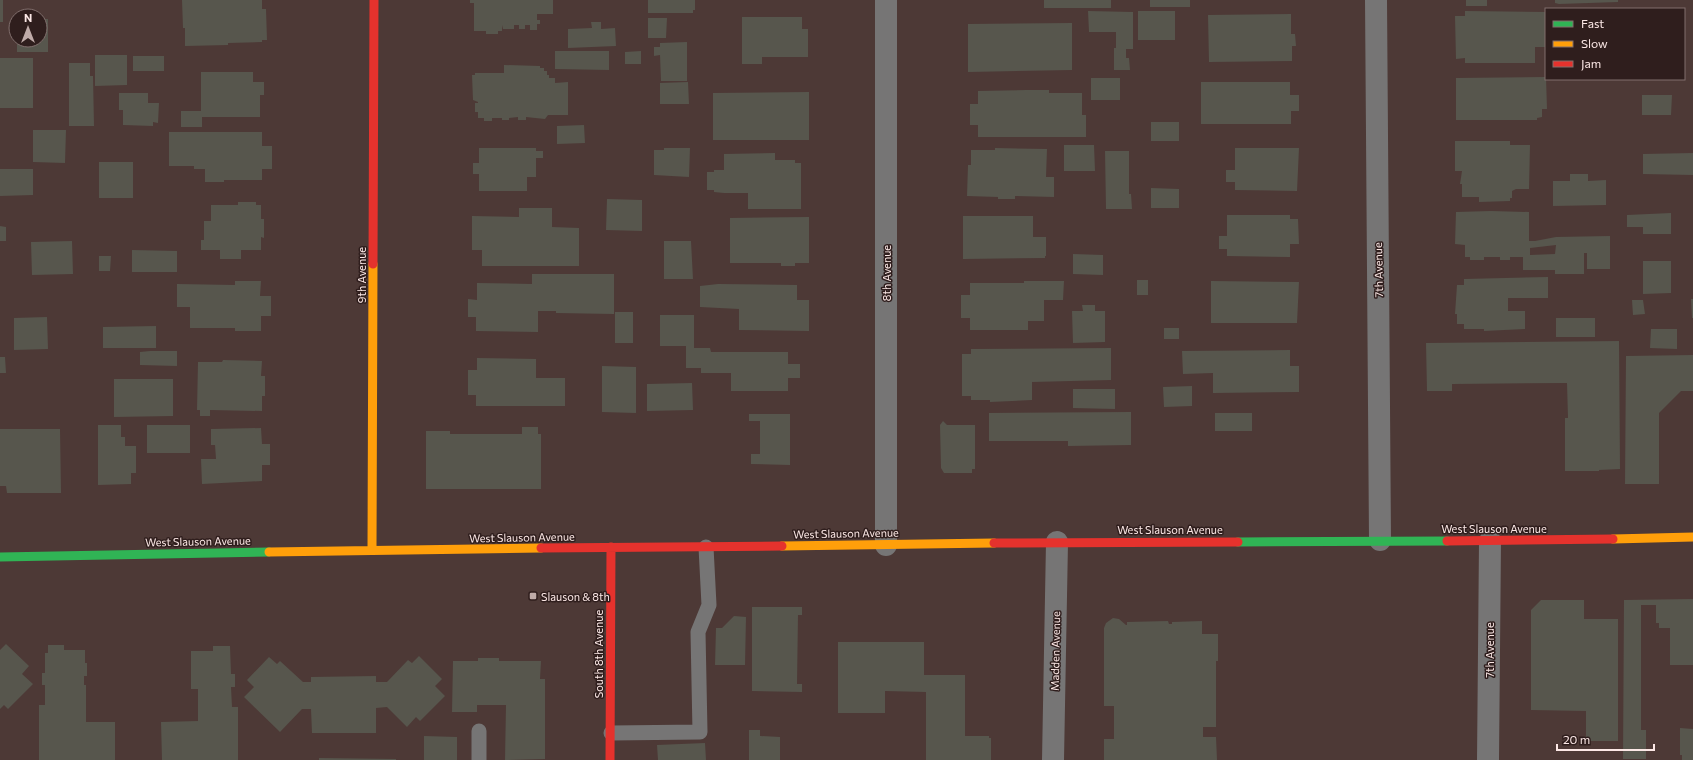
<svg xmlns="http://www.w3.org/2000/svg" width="1693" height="760" viewBox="0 0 1693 760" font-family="Commissioner,sans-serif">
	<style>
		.building { fill: #57564d; fill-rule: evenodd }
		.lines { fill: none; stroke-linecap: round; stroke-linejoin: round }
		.lane { stroke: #767575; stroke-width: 15 }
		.street { stroke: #767575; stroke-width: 22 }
		.fast { stroke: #30b455; stroke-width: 9 }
		.slow { stroke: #ff9f0a; stroke-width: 9 }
		.jam { stroke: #e5322d; stroke-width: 9 }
		.poi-dot { fill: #bfaba8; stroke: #2f1e1d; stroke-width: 1.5 }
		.labels { text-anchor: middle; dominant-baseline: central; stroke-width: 3; stroke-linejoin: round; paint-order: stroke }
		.street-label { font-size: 11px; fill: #fce8e6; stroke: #2f1e1d }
		.poi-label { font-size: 11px; fill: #fce8e6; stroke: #2f1e1d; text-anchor: start }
	</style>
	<rect width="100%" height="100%" fill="#4d3936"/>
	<path class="building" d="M0,0H3V22H0Z
		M182,0H262V9H266L267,40H262V42L228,43V45L185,46V28H183Z
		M470,0H553V14H537V20H540V24H537V30H530V25H525V29H519V25H514V29H503L502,25V31H498V34H486V31H474V3H470Z
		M648,0H695V10H693V13H648Z
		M1044,0H1111V8H1044Z
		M1150,0H1190V7H1150Z
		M1466,0H1487V6H1466Z
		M1555,0H1618V2L1559,4L1555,3Z
		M1088,11L1133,12V49H1126V58H1129L1130,70H1114V48H1116V32H1089Z
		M1138,11H1175V40H1138Z
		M1465,11L1545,12V47H1535V63H1465V58L1456,59L1455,16H1465Z
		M1291,14V34H1295L1296,46H1292V61L1209,62L1208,15Z
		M742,17H802V29H808V57H762V64H742Z
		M648,18H667L666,38H648Z
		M40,19H48V52H17V40H40Z
		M591,22H601V29L615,28L616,46L568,48V29L592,28Z
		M1072,23V70L968,72V24Z
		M687,42V81H661L660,55L654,56V47H660V43Z
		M555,51H609V70L555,69Z
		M641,51V64H625V52Z
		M95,55H127V85L95,86Z
		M133,56H164V71H133Z
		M0,58H33V108H0Z
		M69,63H90V76H93L94,126H69Z
		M504,65L540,66V68H544V71H547V75H549V78H555V83L568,82V115H548L545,119L526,117V120H518V117L509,118V120H502V118H492V121H484V118H478V112H475V103H478V102L473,100L472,75H475V73H504Z
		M201,72H253V82H264V95H260V117H202V127H181V111H201Z
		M1546,77L1547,109H1542V117L1537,118V120H1456V78Z
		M1091,78H1120V100H1091Z
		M688,82L689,104H660V83Z
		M1201,82H1290V95H1299V111H1291V124H1201Z
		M1026,90H1049V93H1082V115H1086V137H978V125H970V104H978V91Z
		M809,92V140H713V93Z
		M119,93H148V103H159L158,123L153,122V126L123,125V110H119Z
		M1642,95H1672L1671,115H1642Z
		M1151,122H1179V141H1151Z
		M584,125L585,143L557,144V126Z
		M33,130H66L65,163L33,162Z
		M169,132H262V146H272V169H262V180H224V182H205V169H194V166H169Z
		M1455,141H1510V145H1530L1529,189H1516L1512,191V198H1510V201L1479,202V197H1462V184H1460L1462,171H1455Z
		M1064,145H1094L1095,171H1064Z
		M479,148H536V151H543V158H536V177H527V191H479V174H473V163H479Z
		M664,148H690L689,177L654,175V150H664Z
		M995,148L1047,149L1046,177H1054V197L1015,196V199H998V197L967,196L968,165H971V150H995Z
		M1235,148H1299L1297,191L1235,190V182H1226V170H1235Z
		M1105,151H1129V194H1131L1132,209H1106Z
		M775,153V160H795V163H801V209H748V193H724L714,192V190H707V172H714V170H724V154Z
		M1693,153V175L1643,174V154Z
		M99,162H133V198H99Z
		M0,169H33V195L0,196Z
		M1570,174H1588V181L1606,180V205L1553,206V181H1570Z
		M1151,188L1179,189V208H1151Z
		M607,199L642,200V231L606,230Z
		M238,202H256V205H261V219H264V238L261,237V250H241V259H220V250H201V240H204V221H211V205H238Z
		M519,208H552V227L579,228V266H482V250H472V216L519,217Z
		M1491,211L1529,212V241H1535L1556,237L1610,236V269H1587V253H1584V274H1555V270H1523V257H1510V260H1500V257H1484V260H1470V257H1465V245L1455,244L1456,212ZM1556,245L1555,254L1530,255V248Z
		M1671,213V234H1643V227H1627V215Z
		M1227,215H1290V219H1298L1299,244H1290V257L1227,256V249H1219V236H1227Z
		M963,216H1033V237H1046V256H1045V258L963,259Z
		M809,217V263H795V266H781V263H730V218Z
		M0,226L6,227V241H0Z
		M72,241L73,274L32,275L31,242Z
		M664,241H691L693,279H664Z
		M132,250L177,251V272H132Z
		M1073,254L1103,255V275L1073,274Z
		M99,256H111L110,271H99Z
		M1643,261H1671V293L1643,294Z
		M532,274H614V314L556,313V311H538V332L476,331V317H468V299L477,300V283L532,284Z
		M1548,277V298H1508V311H1525V329L1484,331V329H1464V324H1457V314H1455L1457,285H1464V279Z
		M1137,280H1148V295H1137Z
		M235,281H261L260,296H271V316H261V331H235V328H190V307H177V284L235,285Z
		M1024,281H1064L1063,300H1044V321H1028V330H970V318H961V295H970V283H1024Z
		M1211,281L1299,282L1297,323H1211Z
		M718,284L797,285V300H809V331L739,330V309L700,307V286Z
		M1691,299H1693V318H1692Z
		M1632,300H1643L1645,314L1633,315Z
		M1082,305H1095V311H1105V342L1073,343L1072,311H1083Z
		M615,312H633V343H615Z
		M660,315H694V348H710L711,352H788V364H800V378H788V391H731V373H701V368H686V346H660Z
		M47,317L48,349L14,350V318Z
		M1556,318H1595V337H1556Z
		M156,326V348H103V327Z
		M1164,328H1179V339H1164Z
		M1651,329H1677V349L1650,348Z
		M1619,341L1620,469L1599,470V471H1565V418H1568L1567,383L1452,384V391H1427L1426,343Z
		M1111,348V380L1032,382V400L990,402V400H971V396H962V354H971V349Z
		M1290,350V366H1299V392L1213,393V373L1183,374L1182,351Z
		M150,351H177V366L140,365V352Z
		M1693,355V391H1681L1659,413V484H1625L1626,356Z
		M0,357H5L6,373H0Z
		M477,358L536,359V378H565V406H476V395H468V370H477Z
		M223,360L262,361L261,376H265V396H262V411L210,410V416H200V410H197L198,362H222Z
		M602,366L636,367V413L602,412Z
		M114,379H173V416L114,417Z
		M692,383L693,410L647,411V384Z
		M1192,386V406L1164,407L1163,387Z
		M1073,389H1115V409L1073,408Z
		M1131,412V445L1068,446V441H989V413Z
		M1215,413H1252V431H1215Z
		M749,414H790V465L751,464V454H760V421H749Z
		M943,421L947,425H975V469H972V473H944L941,468L940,425Z
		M98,425H121V437H125V446H136V473H131V484L98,485Z
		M147,425H190V453H147Z
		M522,427H538V434H541V489H426V431H450V434H522Z
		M261,428L262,444H270V465H262V481L202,484L201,459H216L215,445H211V429Z
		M0,429H60L61,493H7L6,486H0Z
		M1693,599V665H1670V628H1659V623H1656V605H1641V730H1646V759H1623L1624,600Z
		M1541,600H1584V619H1618V741H1586V711L1531,710V610Z
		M752,607H802V615H798L797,684H802V692L752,691Z
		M734,616L746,617L745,665H715L716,628H722Z
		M1113,618L1119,619L1126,625H1127V622L1168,621L1169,624H1172V622L1202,621V634H1218V661H1216V727H1203V737H1216L1217,760H1104V739H1114V706H1104V628L1106,623Z
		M838,642H924V675H965V736H989V738H991V760H926V692L885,691V713H838Z
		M6,644L29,666L22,674L33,684L8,709L4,705L0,709V650Z
		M48,645H64V650H85V663H87V676H84V685H86V722H115V760H39V705H45V685H42V673H45V653H48Z
		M213,646H230L231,674H235V687H231L232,707H238V760H162L161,722L198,721V689H191V651H213Z
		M419,656L442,679L435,686L445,696L420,721L416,717L407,727L387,707L376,708V733H312L311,709H302L280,732L244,697L254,687L247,680L269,657L277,664L280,661L303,682H311V677L376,676V682H387L408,660L412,663Z
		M478,658H499V661H541L540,679H545V759L505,760L506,705H477V712H452L453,661H478Z
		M1680,728L1693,729V760H1682V755H1680Z
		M749,730H760V736L780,737V760H749Z
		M424,736L457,737V760H424Z
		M705,743L706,760H658L657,745Z
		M319,758L396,759V760H319Z"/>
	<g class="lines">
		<path class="lane" d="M611,733L700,732L698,632L709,605L706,547
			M479,760V731"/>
		<path class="street" d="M1376,0L1380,540
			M886,545V0
			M1053,760L1057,542
			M1488,760L1490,541"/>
		<path class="fast" d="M1238,542L1447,541
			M0,557L269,552"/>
		<path class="slow" d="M1613,539L1693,537
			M782,546L994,543
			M372,550L373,264
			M269,552L541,548"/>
		<path class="jam" d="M373,264L374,0
			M1447,541L1613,539
			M994,543L1238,542
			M541,548L782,546
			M610,760L611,547"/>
	</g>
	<rect class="poi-dot" x="529" y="592" width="8" height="8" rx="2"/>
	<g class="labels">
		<g class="street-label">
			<text transform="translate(1378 270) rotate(-91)">7th Avenue</text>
			<text transform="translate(886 273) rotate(-90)">8th Avenue</text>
			<text transform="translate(361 275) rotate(-90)">9th Avenue</text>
			<text x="1494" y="528">West Slauson Avenue</text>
			<text x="1170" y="529">West Slauson Avenue</text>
			<text transform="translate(846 533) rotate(-1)">West Slauson Avenue</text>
			<text transform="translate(522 537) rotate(-1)">West Slauson Avenue</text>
			<text transform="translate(198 541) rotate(-1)">West Slauson Avenue</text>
			<text transform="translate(1489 650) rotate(-90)">7th Avenue</text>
			<text transform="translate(1055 651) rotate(-89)">Madden Avenue</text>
			<text transform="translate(598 654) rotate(-90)">South 8th Avenue</text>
		</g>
		<g class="poi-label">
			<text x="541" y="596">Slauson &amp; 8th</text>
		</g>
	</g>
	<rect x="1545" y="8" width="140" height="72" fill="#2f1e1d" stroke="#816f6d"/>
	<rect x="1553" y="21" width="20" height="6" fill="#30b455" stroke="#816f6d"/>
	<text x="1581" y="28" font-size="12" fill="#fce8e6">Fast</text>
	<rect x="1553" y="41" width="20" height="6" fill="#ff9f0a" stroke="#816f6d"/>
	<text x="1581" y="48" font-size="12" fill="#fce8e6">Slow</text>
	<rect x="1553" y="61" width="20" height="6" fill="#e5322d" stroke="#816f6d"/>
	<text x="1581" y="68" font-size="12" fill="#fce8e6">Jam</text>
	<g transform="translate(28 28)"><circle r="19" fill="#2f1e1d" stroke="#816f6d"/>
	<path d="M0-3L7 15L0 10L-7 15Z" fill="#bfaba8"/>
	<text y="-6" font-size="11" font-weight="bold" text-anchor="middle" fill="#fce8e6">N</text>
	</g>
	<path d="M1557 744v6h97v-6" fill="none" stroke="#fce8e6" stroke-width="2"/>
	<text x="1563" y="744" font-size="12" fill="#fce8e6" stroke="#2f1e1d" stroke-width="3" paint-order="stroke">20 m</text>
</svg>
